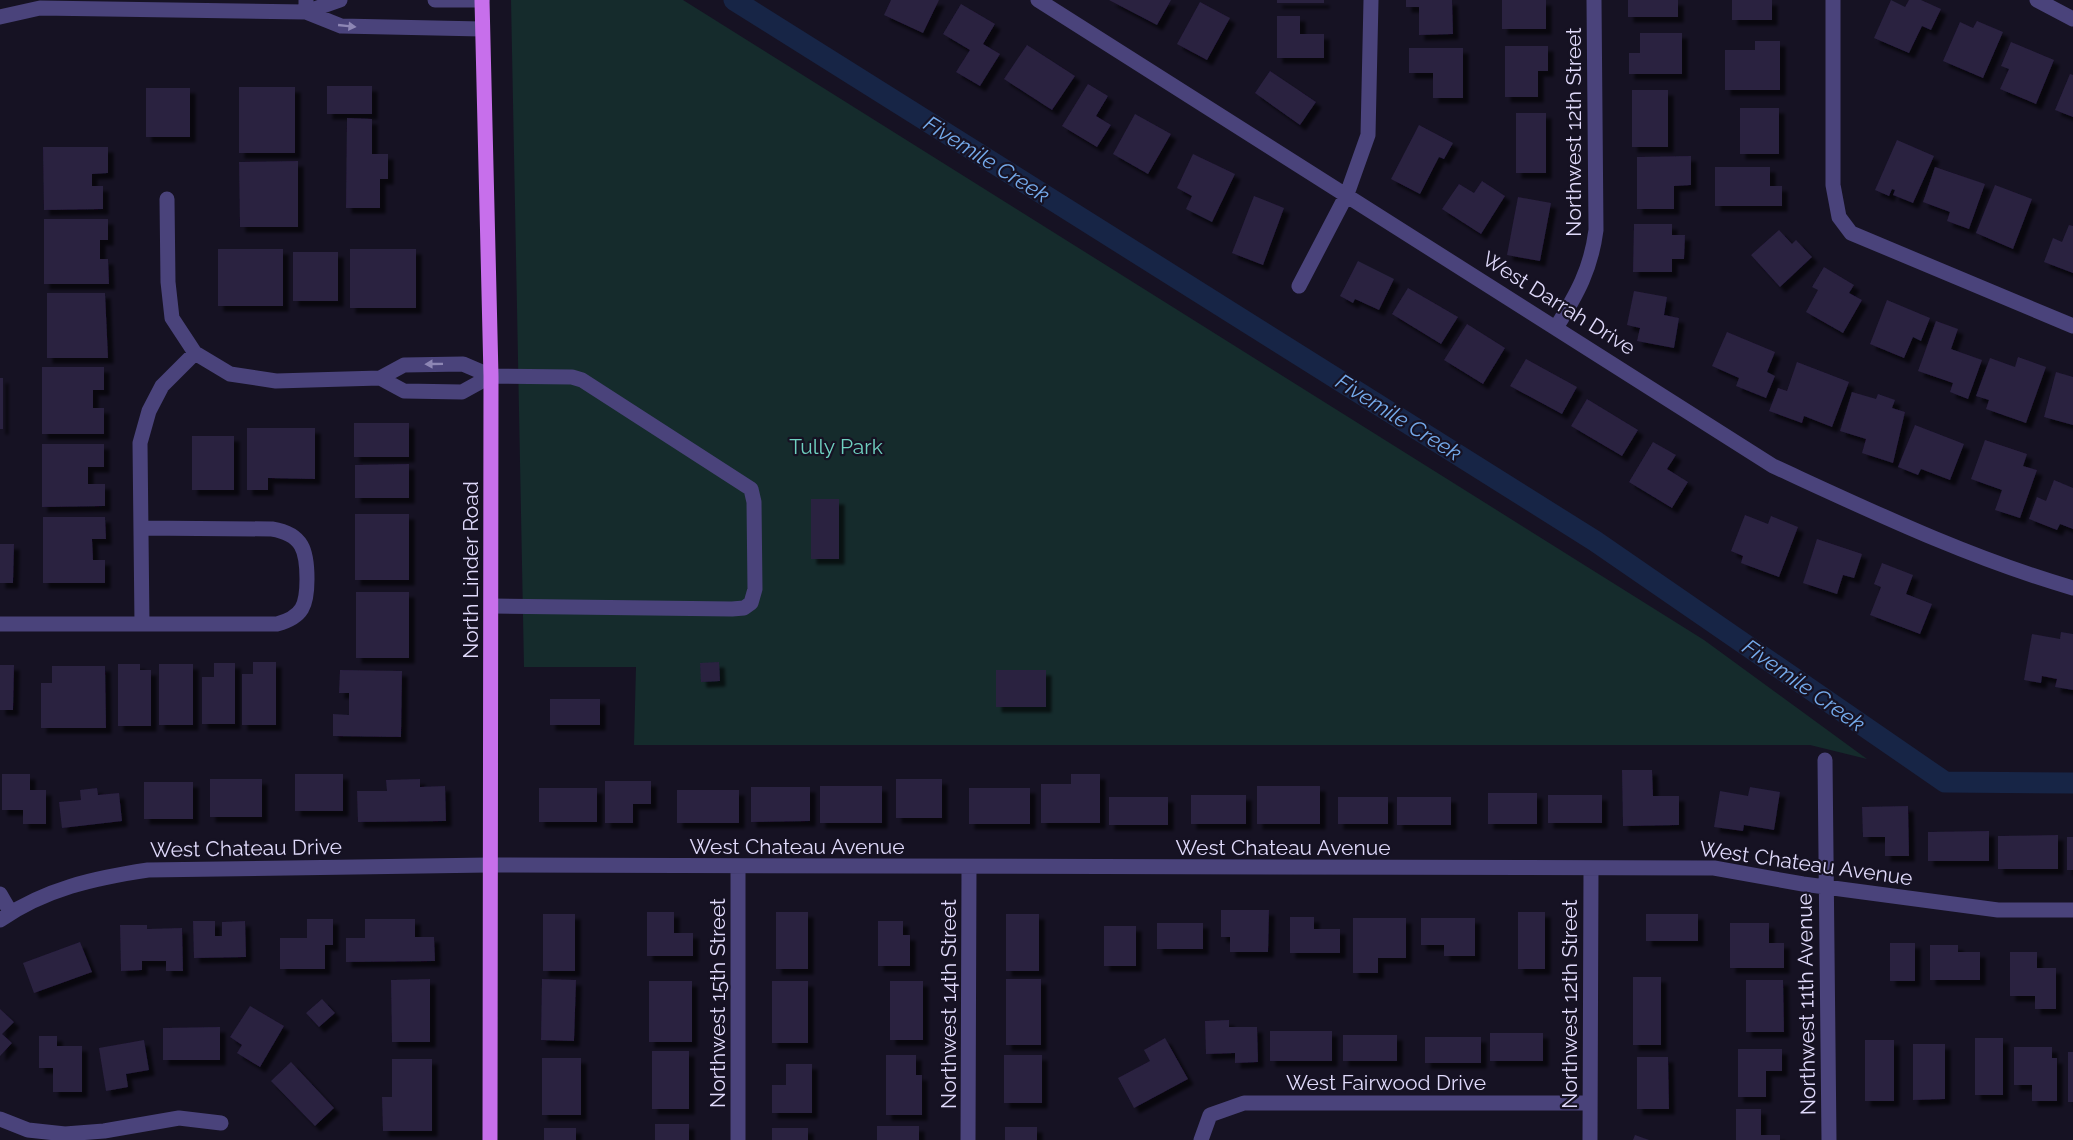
<svg xmlns="http://www.w3.org/2000/svg" width="2073" height="1140" viewBox="0 0 2073 1140" font-family="Raleway,sans-serif">
	<style>
		.park { fill: #152b2c }
		.lines { fill: none; stroke-linecap: round; stroke-linejoin: round }
		.canal { stroke: #172546; stroke-width: 21 }
		.building { fill: #2a2041; filter: url(#shadow) }
		.minor { stroke: #4a437b; stroke-width: 15 }
		.major { stroke: #c76feb; stroke-width: 15 }
		.oneway { fill: #8d86b4 }
		.labels { text-anchor: middle; dominant-baseline: central; stroke-width: 4.5; stroke-linejoin: round; paint-order: stroke }
		.street-label { font-size: 21px; fill: #dfd9fa; stroke: #161223 }
		.park-label { font-size: 21px; fill: #6fd0c0; stroke: #161223 }
		.water-label { font-size: 22px; font-style: italic; fill: #75aaeb; stroke: #161223 }
	</style>
	<defs>
		<filter id="shadow"><feDropShadow dx="5.5" dy="5.5" stdDeviation="1.5" flood-color="#0009"/></filter>
	</defs>
	<rect width="100%" height="100%" fill="#161223"/>
	<path class="park" d="M511,0H683L1704,640L1867,759L1810,745H634L636,667H524Z"/>
	<g class="lines">
		<path class="canal" d="M734,0L1595,541L1945,782L2073,783"/>
	</g>
	<path class="building" d="M891,0H939L923,33L884,15Z
		M1109,0H1171L1157,25Z
		M1277,0H1324V3H1277Z
		M1406,0H1452L1453,34L1419,35V7H1406Z
		M1502,0H1546V29H1502Z
		M1628,0H1678V17H1628Z
		M1732,0H1772V20H1732Z
		M1891,0L1905,7L1909,0H1921L1941,9L1931,30L1922,26L1909,53L1874,38Z
		M1200,2L1230,18L1207,60L1177,44Z
		M961,4L995,24L983,44L1000,54L980,86L956,72L970,50L943,34Z
		M1277,16H1300V34H1324V58H1277Z
		M1977,21L2003,32L1983,78L1943,61L1960,22L1973,28Z
		M1640,33H1682V74H1629V53H1640Z
		M1755,41H1780V90H1725V50H1755Z
		M2011,42L2054,60L2036,104L2000,89L2009,69L2001,66Z
		M1027,45L1075,76L1052,110L1004,79Z
		M1505,46H1548V71H1538V97H1505Z
		M1409,48H1463V98H1433V73H1409Z
		M1270,71L1316,102L1300,125L1255,93Z
		M2070,74L2073,75V117L2055,110Z
		M1088,84L1108,96L1096,116L1111,125L1097,147L1062,126Z
		M327,86H372V114H327Z
		M239,87H295V153H239Z
		M146,88H190V137H146Z
		M1632,90H1668V147H1632Z
		M1740,108H1779V154H1740Z
		M1516,113H1546V173H1516Z
		M1135,114L1171,134L1148,174L1113,154Z
		M347,118L372,119V154H388V179H380V208H346Z
		M1419,125L1453,143L1444,159L1439,157L1420,194L1391,179Z
		M1897,140L1934,156L1913,203L1893,195L1895,190L1892,189L1889,196L1875,190Z
		M43,147H108V173L92,174V186H103V209L44,210Z
		M1193,154L1235,174L1212,222L1186,209L1192,196L1177,188Z
		M1691,156V185L1674,186V209H1637V157Z
		M298,161V227H240L239,162Z
		M1715,167H1770V186H1782V206H1715Z
		M1935,167L1985,184L1969,229L1947,221L1950,212L1923,202Z
		M1482,181L1505,196L1481,234L1442,209L1459,184L1474,193Z
		M1995,185L2032,199L2013,249L1976,233Z
		M1254,196L1284,208L1263,265L1232,253Z
		M1518,197L1551,203L1540,261L1507,255Z
		M44,219H108V240H100V259H108L109,284H44Z
		M1634,224H1672V235H1685L1684,259H1672V272H1633Z
		M2069,225L2073,226V273L2044,262L2053,238L2062,242Z
		M1779,230L1792,244L1796,240L1812,257L1780,287L1751,255Z
		M218,249H283V306H218Z
		M350,249H416V308H350Z
		M293,252H338V301H293Z
		M1358,261L1394,279L1379,310L1355,299L1353,303L1340,296Z
		M1824,267L1854,285L1849,293L1862,300L1843,333L1806,312L1818,290L1812,287Z
		M1408,288L1458,317L1441,344L1392,314Z
		M1634,291L1667,297L1664,315L1679,318L1674,348L1637,341L1640,328L1627,325Z
		M47,293H105L108,358H47Z
		M1887,300L1930,318L1921,341L1913,337L1904,358L1870,344Z
		M1936,321L1958,329L1951,349L1982,360L1968,399L1950,392L1953,383L1918,371Z
		M1467,324L1505,348L1483,384L1444,360Z
		M1727,332L1775,352L1767,372L1775,376L1766,398L1736,386L1739,378L1712,366Z
		M2018,357L2046,367L2026,423L1986,409L1989,400L1976,396L1990,358L2015,367Z
		M1526,359L1577,387L1562,414L1510,386Z
		M1797,362L1849,382L1832,427L1804,416L1802,423L1769,411L1778,388L1787,391Z
		M42,367H104V390H93V408H104V434H42Z
		M2056,372L2073,377V425L2044,417Z
		M0,378H3V429H0Z
		M1852,392L1876,399L1878,394L1895,400L1892,408L1905,412L1893,463L1862,453L1866,439L1840,431Z
		M1587,399L1638,430L1622,456L1571,426Z
		M354,423H409V457H354Z
		M1915,425L1964,444L1950,480L1921,469L1918,475L1898,467Z
		M247,428H315V479L268,478V490H247Z
		M192,436H234V490H192Z
		M1985,440L2027,454L2023,466L2037,470L2020,518L1995,510L2002,490L1971,479Z
		M1653,442L1676,455L1667,469L1688,482L1672,508L1629,482Z
		M42,444H104V467H88V484H105V506L42,507Z
		M409,464V498H355V465Z
		M2054,480L2073,488V529L2060,524L2057,530L2029,519L2037,497L2046,501Z
		M811,499H839V559H811Z
		M355,514H409V580H355Z
		M1745,515L1768,524L1771,516L1798,527L1779,577L1741,563L1743,556L1731,551Z
		M43,517H105L106,539H92L93,560H105V583H43Z
		M1817,539L1862,554L1854,578L1843,575L1837,594L1803,583Z
		M0,544H14L13,583H0Z
		M1882,563L1913,575L1906,594L1932,604L1920,634L1870,615L1881,587L1874,584Z
		M356,592H409V658H356Z
		M2061,632L2073,634V690L2055,687L2057,679L2042,676L2041,683L2024,680L2032,634L2060,639Z
		M253,662H276V725H242V674H253Z
		M719,662L720,681L701,682L700,663Z
		M214,663H235V724H202V677H214Z
		M118,664H140V670H151V726H118Z
		M159,664H193V725H159Z
		M0,665H14L13,710H0Z
		M52,666H105L106,728H41V683H52Z
		M340,670L402,671L401,737L333,736V714L349,715V693H339Z
		M996,670H1046V707H996Z
		M550,699H600V725H550Z
		M1622,770H1652L1653,796H1679V825L1623,826Z
		M2,774H30V790H46V824H23V810H2Z
		M295,774H343V811H295Z
		M1071,774H1100V823H1041V784H1071Z
		M210,779H262V817H210Z
		M420,779V787L445,786L446,821L358,822L357,791H387L386,780Z
		M896,779H942V818H896Z
		M605,781H651V804H633V823H605Z
		M144,782H193V819H144Z
		M820,786H882V823H820Z
		M1257,786H1320V824H1257Z
		M751,787H810V821L751,822Z
		M1750,787L1780,792L1774,830L1744,825L1743,831L1714,827L1720,791L1748,796Z
		M97,788L98,795L119,793L122,821L62,828L59,802L81,800L80,790Z
		M539,788H597V822H539Z
		M969,788H1030V824H969Z
		M677,790H739V823H677Z
		M1488,793H1537V824H1488Z
		M1191,795H1246V824H1191Z
		M1548,795H1602V823H1548Z
		M1109,797H1168V825H1109Z
		M1338,797H1388V824H1338Z
		M1397,797H1451V825H1397Z
		M1908,806L1909,856H1885V837H1863L1862,807Z
		M1989,831V861H1928V832Z
		M2058,835V869H1998V836Z
		M2067,837H2073V870H2067Z
		M1221,910H1269L1268,952H1230V937H1221Z
		M647,912H674V933H693V956H647Z
		M776,912H808V969H776Z
		M1518,912H1545V969H1518Z
		M543,914H575V971H543Z
		M1006,914H1039V971H1006Z
		M1646,914H1698V941H1646Z
		M1290,917H1314V929H1340V953H1290Z
		M1353,918H1406V958H1378V973H1353Z
		M1421,918H1475V956H1444V945H1421Z
		M307,919H333V945H325V969H280V938H307Z
		M365,919H415V937H434L435,961L346,962V938H365Z
		M193,921H215V936H222V922L245,921L246,957L194,958Z
		M878,921H903V935H910V966H878Z
		M1157,923H1203V949H1157Z
		M1730,923H1769V943H1784V968H1730Z
		M120,925H147V929L182,928L183,971H166V961H142V970L121,971Z
		M1104,926H1136V966H1104Z
		M80,942L92,972L34,993L23,963Z
		M1890,943H1915V981H1890Z
		M1930,945H1958V952H1980V980H1930Z
		M2010,952H2037V968H2056V1009H2035V996H2010Z
		M1633,977H1661V1045H1633Z
		M430,979V1042H392L391,980Z
		M542,979L576,980L574,1041L541,1040Z
		M1006,979H1041V1045H1006Z
		M1746,980H1783L1784,1032H1746Z
		M649,981H692V1042H649Z
		M772,981H808V1043H772Z
		M890,981H923V1040H890Z
		M322,999L335,1013L319,1027L306,1013Z
		M250,1006L284,1026L260,1067L237,1053L242,1045L230,1037Z
		M0,1009L14,1022L2,1034L12,1043L0,1056Z
		M1229,1020V1027H1257L1258,1062L1235,1063V1053L1206,1054L1205,1021Z
		M220,1027V1060H163V1028Z
		M1270,1031H1332V1061H1270Z
		M1490,1033H1543V1061H1490Z
		M1343,1035H1397V1061H1343Z
		M39,1036H57V1046H82V1092H53V1068H39Z
		M1425,1037H1481V1063H1425Z
		M1165,1038L1188,1079L1134,1108L1118,1078L1150,1061L1144,1050Z
		M1975,1038H2003V1095H1975Z
		M144,1040L149,1070L126,1074L128,1087L106,1091L99,1048Z
		M1865,1040H1894V1101H1865Z
		M1913,1044H1945V1099L1913,1100Z
		M2014,1047H2052V1058H2057V1101H2032V1085H2014Z
		M1738,1049H1782V1071H1766V1097H1738Z
		M652,1051H689V1109H652Z
		M2068,1052H2073V1102H2068Z
		M886,1055H916V1075H922V1115H886Z
		M1004,1055H1042V1103H1004Z
		M1637,1057H1668L1669,1109H1637Z
		M542,1058H581V1115H542Z
		M392,1059H432V1131H383L382,1097H392Z
		M291,1062L334,1108L315,1126L271,1081Z
		M786,1064H812V1113H772V1085H786Z
		M1736,1109H1761V1135H1780V1140H1736Z
		M655,1124H689V1140H655Z
		M877,1126H919V1140H877Z
		M1005,1127H1037V1140H1005Z
		M544,1128H576V1140H544Z
		M772,1128H808V1140H772Z
		M1635,1135L1649,1140H1633Z"/>
	<g class="lines">
		<path class="minor" d="M340,0L306,12L341,26L482,29
			M435,0H482
			M1038,0L1773,466C1871,511 1969,558 2073,588
			M1833,0V185L1839,217L1851,233L2073,326
			M2037,0L2073,19
			M0,17L40,8L306,12V0
			M167,199L168,282L172,318L195,353L230,374L276,381L380,378
			M1299,286L1347,194L1368,135L1371,0
			M1557,326C1577,294 1591,269 1596,230L1594,0
			M491,376L462,392L404,391L380,378L404,365L463,364L491,376L572,377L582,380L751,489L754,502L755,589L751,603L744,608L732,609L492,606
			M0,624H277C303,617 307,605 307,579C307,551 303,534 272,529L141,528
			M142,624L140,443L149,411L162,386L195,353
			M1825,760L1829,1140
			M0,894L11,913
			M0,920C45,889 94,878 148,870L489,865L1714,868L1803,884L1998,910H2073
			M0,1119L28,1130L65,1134L104,1131L179,1118L221,1123
			M738,1140V867
			M968,1140L969,867
			M1201,1140L1210,1115L1244,1103H1590
			M1590,1140L1591,868"/>
		<path class="major" d="M482,0L491,376L490,1140"/>
	</g>
	<defs><path id="oneway-solid" d="M-6-.8H1V-3.2L6.5 0L1 3.2V.8H-6Z" transform="scale(1.5)"/></defs>
	<g class="oneway">
		<use href="#oneway-solid" transform="translate(347 26) rotate(6)"/>
		<use href="#oneway-solid" transform="translate(434 364) rotate(179)"/>
	</g>
	<g class="labels">
		<g class="street-label">
			<text transform="translate(1573 132) rotate(-90)">Northwest 12th Street</text>
			<text transform="translate(1559 303) rotate(32)">West Darrah Drive</text>
			<text transform="translate(470 570) rotate(-90)">North Linder Road</text>
			<text x="797" y="846">West Chateau Avenue</text>
			<text x="1283" y="847">West Chateau Avenue</text>
			<text transform="translate(246 848) rotate(-1)">West Chateau Drive</text>
			<text transform="translate(1806 863) rotate(8)">West Chateau Avenue</text>
			<text transform="translate(717 1003) rotate(-90)">Northwest 15th Street</text>
			<text transform="translate(948 1004) rotate(-90)">Northwest 14th Street</text>
			<text transform="translate(1569 1004) rotate(-90)">Northwest 12th Street</text>
			<text transform="translate(1806 1004) rotate(-91)">Northwest 11th Avenue</text>
			<text x="1386" y="1082">West Fairwood Drive</text>
		</g>
		<g class="park-label">
			<text x="836" y="446">Tully Park</text>
		</g>
		<g class="water-label">
			<text transform="translate(987 159) rotate(32)">Fivemile Creek</text>
			<text transform="translate(1399 417) rotate(32)">Fivemile Creek</text>
			<text transform="translate(1804 685) rotate(35)">Fivemile Creek</text>
		</g>
	</g>
</svg>
